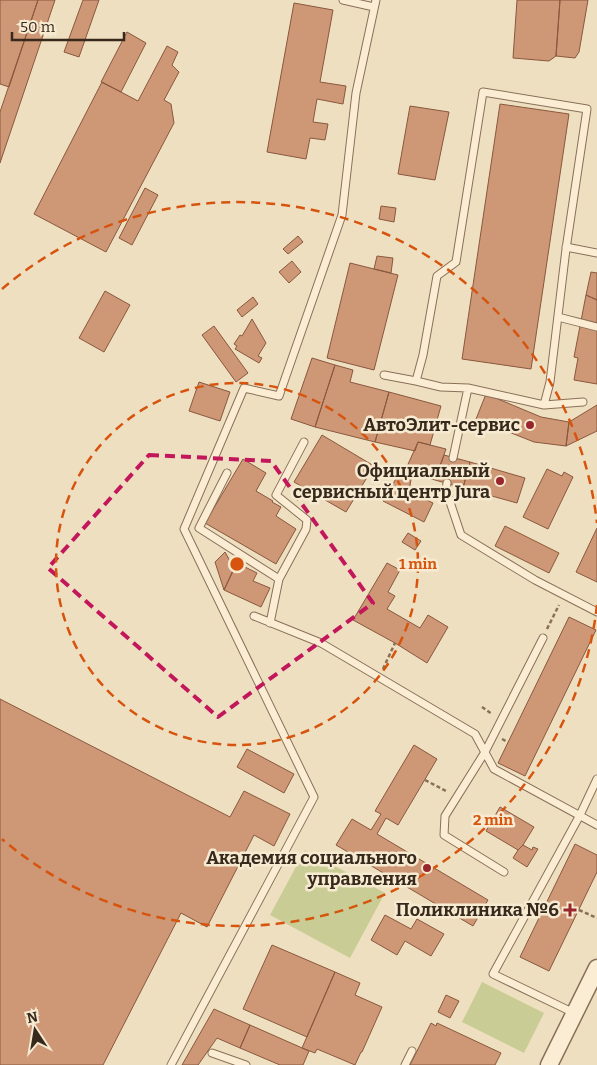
<svg xmlns="http://www.w3.org/2000/svg" width="597" height="1065" viewBox="0 0 597 1065" font-family="Bitter,serif">
	<style>
		.green { fill: #c9cd95 }
		.building { fill: #ce9776; stroke: #89583d }
		.lines { fill: none; stroke-linecap: round; stroke-linejoin: round }
		.service-casing { stroke: #897058; stroke-width: 9 }
		.tertiary-casing { stroke: #897058; stroke-width: 19 }
		.path { stroke: #897058; stroke-width: 2.5; stroke-dasharray: 4 2.5; stroke-linecap: butt }
		.service { stroke: #faedd4; stroke-width: 7 }
		.tertiary { stroke: #faedd4; stroke-width: 16 }
		.marked { fill: none; stroke: #c2185b; stroke-width: 4; stroke-dasharray: 10 6; stroke-linejoin: round }
		.ring { fill: none; stroke: #d6540e; stroke-width: 2.5; stroke-dasharray: 9 6 }
		.poi-dot { fill: #99262c; stroke: #f6ead1; stroke-width: 2 }
		.labels { text-anchor: middle; dominant-baseline: central; stroke-width: 5; stroke-linejoin: round; paint-order: stroke }
		.poi-label { font-size: 18px; font-weight: bold; fill: #38291d; stroke: #f6ead1; text-anchor: end }
		.centre { fill: #d6540e; stroke: #f6ead1; stroke-width: 2.5 }
		.ring-label { font-size: 15px; text-anchor: middle; font-weight: bold; fill: #d6540e; stroke: #f6ead1; stroke-width: 5; stroke-linejoin: round; paint-order: stroke }
	</style>
	<rect width="100%" height="100%" fill="#efdfc1"/>
	<path class="green" d="M305,850L385,893L350,958L270,915Z
		M482,982L544,1013L524,1053L462,1022Z"/>
	<path class="building" d="M0,0H38L9,87L0,84Z
		M38,0H55L0,163V112Z
		M83,0H99L79,57L64,52Z
		M517,0H560L556,56L549,61L513,58Z
		M560,0H588L579,52L575,58L556,56Z
		M294,3L333,10L320,82L346,86L343,104L317,99L313,122L328,124L325,140L310,138L306,159L267,152Z
		M127,32L146,43L121,92L101,82Z
		M167,46L178,52L172,65L179,72L164,100L171,104L174,123L106,252L34,214L102,82L138,101Z
		M500,104L569,114L531,369L462,359Z
		M410,106L449,112L435,180L398,174Z
		M145,188L158,195L132,245L119,238Z
		M381,206L396,208L394,222L379,219Z
		M298,236L303,242L288,254L283,249Z
		M377,256L393,258L391,273L374,269Z
		M292,261L301,272L289,283L279,272Z
		M350,263L398,275L374,370L327,358Z
		M591,272L597,273V300L586,295Z
		M105,291L130,305L104,352L79,338Z
		M586,295L597,300V384L574,380L578,358L574,357Z
		M253,297L258,304L242,317L237,310Z
		M252,319L266,343L258,356L262,358L259,363L235,349L237,346L234,344L240,335L242,336Z
		M214,326L248,373L236,382L202,335Z
		M312,358L335,365L315,427L291,419Z
		M335,365L353,370L350,382L389,392L375,442L315,427Z
		M199,382L230,392L220,421L189,411Z
		M389,392L441,406L430,445L418,442L415,451L375,442Z
		M486,394L541,417L569,422L566,446L534,442L476,419Z
		M597,405V431L566,446L569,422Z
		M322,435L374,466L346,512L294,482Z
		M418,442L446,449L435,480L405,471Z
		M444,455L470,462L463,488L435,480Z
		M243,459L266,473L256,491L273,501L272,502L281,507L276,516L296,529L276,564L205,523Z
		M470,462L525,478L517,503L463,488Z
		M547,469L562,476L564,472L573,477L548,529L523,517Z
		M401,470L412,474L409,491L433,503L424,522L383,501Z
		M505,526L559,553L549,573L495,546Z
		M597,528V582L576,572Z
		M408,533L421,541L415,550L402,542Z
		M225,552L234,568L224,590L215,562Z
		M237,563L257,573L253,581L270,588L261,607L224,590Z
		M387,563L400,570L388,592L395,596L387,609L420,628L428,615L448,627L427,663L395,643L353,620Z
		M569,617L596,630L525,776L498,763Z
		M0,699L230,817L244,791L290,814L274,846L254,835L207,927L181,913L103,1065H0Z
		M414,745L437,759L398,825L386,818L377,834L488,900L473,926L336,845L352,819L371,830L381,814L375,811Z
		M247,749L294,774L284,793L237,767Z
		M500,807L534,827L523,845L518,850L486,831Z
		M575,844L597,855V872L549,971L520,957Z
		M523,845L532,850L533,847L538,849L527,867L513,858L518,850Z
		M385,915L411,929L417,919L444,934L431,956L405,941L397,955L371,940Z
		M272,945L335,972L307,1037L243,1009Z
		M335,972L360,983L355,995L382,1007L362,1052H361L355,1065L317,1049L315,1053L302,1048Z
		M446,995L459,1001L450,1018L438,1012Z
		M214,1009L250,1025L240,1048L217,1038L198,1065H182Z
		M431,1023L436,1026L437,1023L501,1053L495,1065H410Z
		M250,1025L309,1051L303,1065H280L240,1048Z"/>
	<g class="lines">
		<defs>
			<path id="service" d="M343,0L374,7
				M566,247L597,253
				M558,317L597,327
				M384,375L416,381
				M544,405L583,402
				M453,458L468,388L441,387L416,381L423,355L437,276L456,262L483,92L587,109L566,249L550,382L544,405L468,388
				M227,473L199,528L279,579L270,623
				M447,483L446,490L461,535L535,580L597,612
				M279,579L306,529L307,520L276,495L304,442
				M254,616L321,643L475,734L494,769L597,825
				M504,872L444,835L445,816L485,752L543,638
				M574,1013L493,974L580,815L597,779
				M212,1053L246,1065
				M171,1065L314,797L184,529L244,388L279,396L342,215L356,93L376,0
				M405,1065L412,1051"/>
			<path id="tertiary" d="M549,1065L597,968"/>
		</defs>
		<use href="#service" class="service-casing"/>
		<use href="#tertiary" class="tertiary-casing"/>
		<path class="path" d="M547,629L559,605
			M383,669L395,643
			M482,707L492,714
			M502,739L508,742
			M425,780L448,792
			M579,910L597,918"/>
		<use href="#service" class="service"/>
		<use href="#tertiary" class="tertiary"/>
	</g>
	<path class="marked" d="M149,455L271,461L373,603L218,717L48,568Z"/>
	<g class="ring">
		<circle cx="237" cy="564" r="181"/>
		<path d="M597 605A362 362 0 0 1 2 839M2 289A362 362 0 0 1 597 523"/>
	</g>
	<g class="poi-dot">
		<circle cx="530" cy="425" r="5"/>
		<circle cx="500" cy="481" r="5"/>
		<circle cx="427" cy="868" r="5"/>
		<path d="M567.5 902.5h5v5h5v5h-5v5h-5v-5h-5v-5h5z"/>
	</g>
	<g class="labels">
		<g class="poi-label">
			<text x="520" y="425">АвтоЭлит-сервис</text>
			<text x="490" y="471">Официальный<tspan x="490" dy="21">сервисный центр Jura</tspan></text>
			<text x="417" y="858">Академия социального<tspan x="417" dy="21">управления</tspan></text>
			<text x="559" y="910">Поликлиника №6</text>
		</g>
	</g>
	<circle cx="237" cy="564" r="8" class="centre"/>
	<g class="ring-label">
		<text x="418" y="569">1 min</text>
		<text x="493" y="825">2 min</text>
	</g>
	<g transform="translate(35 1030) rotate(348)" stroke="#f6ead1" stroke-width="4" paint-order="stroke">
	<path d="M0-4L9 19L0 12L-9 19Z" fill="#38291d"/>
	<text y="-8" font-size="14" font-weight="bold" text-anchor="middle" fill="#38291d">N</text>
	</g>
	<path d="M12 32v8h112v-8" fill="none" stroke="#38291d" stroke-width="2.5"/>
	<text x="20" y="32" font-size="15" fill="#38291d" stroke="#f6ead1" stroke-width="4" paint-order="stroke">50 m</text>
</svg>
